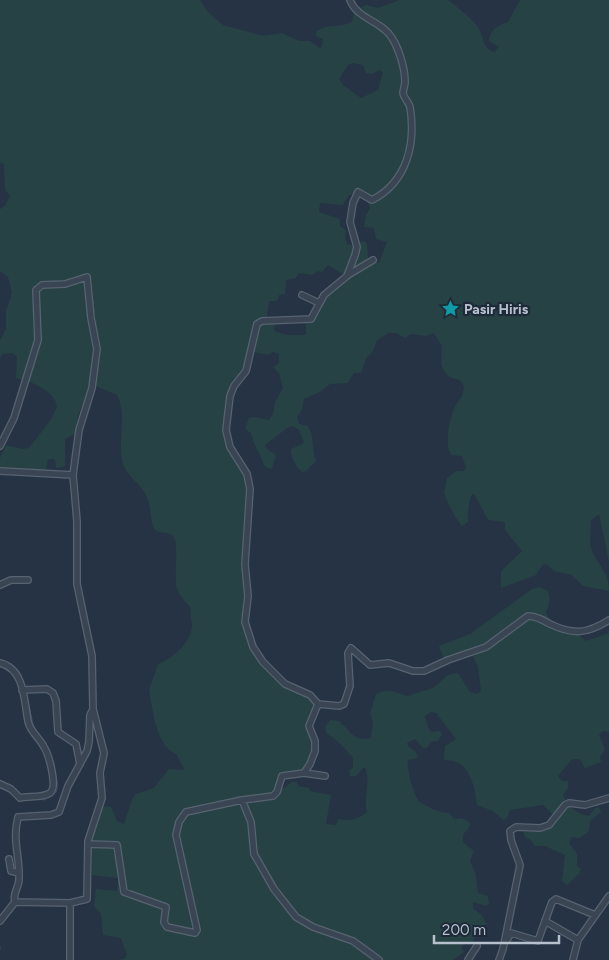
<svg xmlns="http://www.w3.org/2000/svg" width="609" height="960" viewBox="0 0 609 960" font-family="Figtree,sans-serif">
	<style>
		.green { fill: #274245; fill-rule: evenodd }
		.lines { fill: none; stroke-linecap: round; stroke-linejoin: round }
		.stream { stroke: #384f6c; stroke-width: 1 }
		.minor-casing { stroke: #586371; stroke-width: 8 }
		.minor { stroke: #3a4554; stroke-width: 5.5 }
		.labels { text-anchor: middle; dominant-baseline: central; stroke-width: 4.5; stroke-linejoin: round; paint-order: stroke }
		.poi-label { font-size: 14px; font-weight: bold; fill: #b7c0cd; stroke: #1e2a39; text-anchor: start }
	</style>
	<rect width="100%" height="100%" fill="#253344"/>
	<path class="green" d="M0,0H200L207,11L223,25L263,36L282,33L299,41H310L320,48L322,46L323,39L315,35L317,31C328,23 341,28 352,22L354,10L367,5L378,8L400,0H448C456,6 473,20 478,27C484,36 481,47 494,52L499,47L489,41C489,30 499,25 508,22L520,0H609V562L599,514L591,520C591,528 589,539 591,548C597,566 609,570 609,591L583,586L572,575L554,571L546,564L542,565L536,575L501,588V571L522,551L505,530V522L488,520L475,495L472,494C469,501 467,515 468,522L462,526C453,515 449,505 444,493L447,478L456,471H464L466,467L462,456L451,455C443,443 451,405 462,397L464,386L460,380L449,377L444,371L441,364L442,346L434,333L426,336L411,334L405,338L396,333H389L377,340L373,351L366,358L361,373H354L348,383L330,384L318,393L304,399L302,410L297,417L299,424L308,426C315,438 311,448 316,461L306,471L302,472C295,466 291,458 291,449L304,443L299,430L293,426L287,428L265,445L267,449L276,455L272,469L265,467C260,454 254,446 251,433L245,429L249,418L254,417L269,420L273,414L275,402L283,388L279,373L273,367L279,363V354L273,352L268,355L249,351L245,371L233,385L224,430L229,448L235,456L247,481L246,596C240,628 246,642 267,667C273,674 279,682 286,687C297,694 307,695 316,705L307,725L312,738L313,751L303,771L281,775L276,786L284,788L292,782H297L298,786L309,788L310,791L331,795L326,824L336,825L338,819C350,821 357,820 367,812C363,797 372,776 364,767L356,776H350L349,770L353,768V758C346,749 337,739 327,734L325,727L330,720L339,721C351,731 353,742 371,738L373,722L370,714L376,694C389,688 395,692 407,696L433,688L448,675L458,673L470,692L477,694L481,691L478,667L472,654L444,660L439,646L470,634L532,589L540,587L548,591C551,599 549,605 546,612L549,620L573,630L586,641L609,633V732L603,731L599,735L605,749L600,757L601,762L585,768L580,759H572L558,776L562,781H568V788L563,795C567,805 577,815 589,816L595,808L599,807L601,812L590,821L589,831L580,838L572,837L569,843L577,854V866L581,869L579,874L567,885L562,881L565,855L545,846H535L531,840L526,838L523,832L549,829L556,822L554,816L543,805L510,810L507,818L503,820L493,811L477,805C475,791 472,768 456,762C451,760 448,762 444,759L445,746L456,739L436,713L431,712L425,716L429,730L432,732L440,731L442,734L438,741L431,742L427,748H423L415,739L407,743L408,746L416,752L418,758L408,760C406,768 414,797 420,802C428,807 439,813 449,813L454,819L462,818L469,822L470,826L463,835V842L474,851L470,861L476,875L478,893L488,896L489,904L486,906L473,902V909L481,914L487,924L484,925L481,931L476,932L472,944H464L461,947L464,952L453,960H115L124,959L127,955L121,938L103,935L101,914L94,906L96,889L117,891L118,878L92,875L91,841L103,806L111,807L117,821L124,824L132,799L136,794L154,788L169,769L184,770L177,755L167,748L160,737L154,719L149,690L158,664C174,658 192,642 192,624C191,618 190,614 191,608C186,602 180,597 177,589C173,576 180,543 173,536C169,531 160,534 155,530C149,519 152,505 145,493C139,483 124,473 122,461C118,440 127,414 117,395L96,386L90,387L78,415L75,434L65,439V466L56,468L55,459H48L46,471L0,468V458L6,445L22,449L29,448L52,418L57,406C54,390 30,381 16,378L17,357L13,353L2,354L0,359V340L6,329V311L12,293L8,277L0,271V209L5,206L10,196L5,190L4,164L0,163ZM353,63L363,65L366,73L373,74L379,70L383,72L378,90L361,98L343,85L339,79L348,65ZM363,191L370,208L366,215L364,227L374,228L376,239L387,242L379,263L368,260L367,244L364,241L348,245L345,238L346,230L340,226V219L319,212L320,203L343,205L349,195ZM328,265L344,275L347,281L329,294L314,319L306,324V335H288L276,332L274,329L275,324L266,323L269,301H277L279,295L285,294L286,280L296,278L299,273L312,275L318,271L322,272Z"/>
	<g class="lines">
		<path class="stream" d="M3,661L14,666L24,685
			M26,691L34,729
			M44,742L52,758
			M10,792L18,801L25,800
			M39,799L44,800L56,792L58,785L54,769
			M0,947V950
			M571,957L574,944"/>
		<defs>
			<path id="minor" d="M350,0C357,19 382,21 392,38C399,49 405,68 405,82C405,86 403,90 403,93C404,98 409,103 410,107C416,144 407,182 372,200L358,192L353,203L350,222L357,247L355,255L347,276L324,295L311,319L262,321L257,324L246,371L234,386L230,396L226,430L230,447L247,474L250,489L245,564L248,596L245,622L253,647L263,662L285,684L310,695L318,704L309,726L315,741V751L310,764L304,773L282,776L277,792L273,796L242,800L251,822L254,854L274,889L296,917L313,927L353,941L379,960
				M348,275L373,260
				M302,295L319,303
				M0,446L14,418L38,340L36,290L42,285L65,284L87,277L91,318L97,349L92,388L79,430L73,475L77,521V584L92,656L93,709L104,753L100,773L102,798L88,841L87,899L70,903L15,902
				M0,471L73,475
				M0,585L11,580H28
				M0,663C25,669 24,701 28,721C30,732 39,737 44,747C49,755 58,787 50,793C43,798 28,796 20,798L11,789L0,784
				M22,690L47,689L53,693L56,701L58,732L76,744L80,764
				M318,704L339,706L344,704L350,686L348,653L351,648L370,665L389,663L413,671H424L448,660L486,647L528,616C536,616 543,620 550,624C573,635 587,634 609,620
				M304,773L325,776
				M88,844L117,845L124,892L166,907L164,922L167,927L195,933L197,930L176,835L179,822L186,812L242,800
				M9,859L11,871L19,873
				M70,903V960
				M0,921L15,902C12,893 19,888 19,879C20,856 12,841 18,817L51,815L59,812L68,786L87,751L89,742L90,715L93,709
				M507,940L511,933L538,941L545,921
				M578,940L545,921L552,902L556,899L595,915
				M468,960L477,946
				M499,960L503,949L520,865L511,840L510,831L516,827L540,828L549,825L565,805L569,803L585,805L609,798
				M573,960L578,940L609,896"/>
		</defs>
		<use href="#minor" class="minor-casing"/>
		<use href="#minor" class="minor"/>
	</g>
	<defs>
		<symbol id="sight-bare" viewBox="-9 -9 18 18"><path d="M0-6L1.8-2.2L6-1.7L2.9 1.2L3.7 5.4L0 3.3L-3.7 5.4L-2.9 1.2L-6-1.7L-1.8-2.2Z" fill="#0f9aa8" stroke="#1e2a39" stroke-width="2.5" paint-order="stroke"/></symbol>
	</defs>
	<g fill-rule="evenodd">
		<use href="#sight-bare" x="438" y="296" width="25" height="25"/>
	</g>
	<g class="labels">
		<g class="poi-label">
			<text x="464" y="309">Pasir Hiris</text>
		</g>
	</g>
	<path d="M434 935v8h125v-8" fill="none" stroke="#b7c0cd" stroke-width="2.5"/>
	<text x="442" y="935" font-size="15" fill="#b7c0cd" stroke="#1e2a39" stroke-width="4" paint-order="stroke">200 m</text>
</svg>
